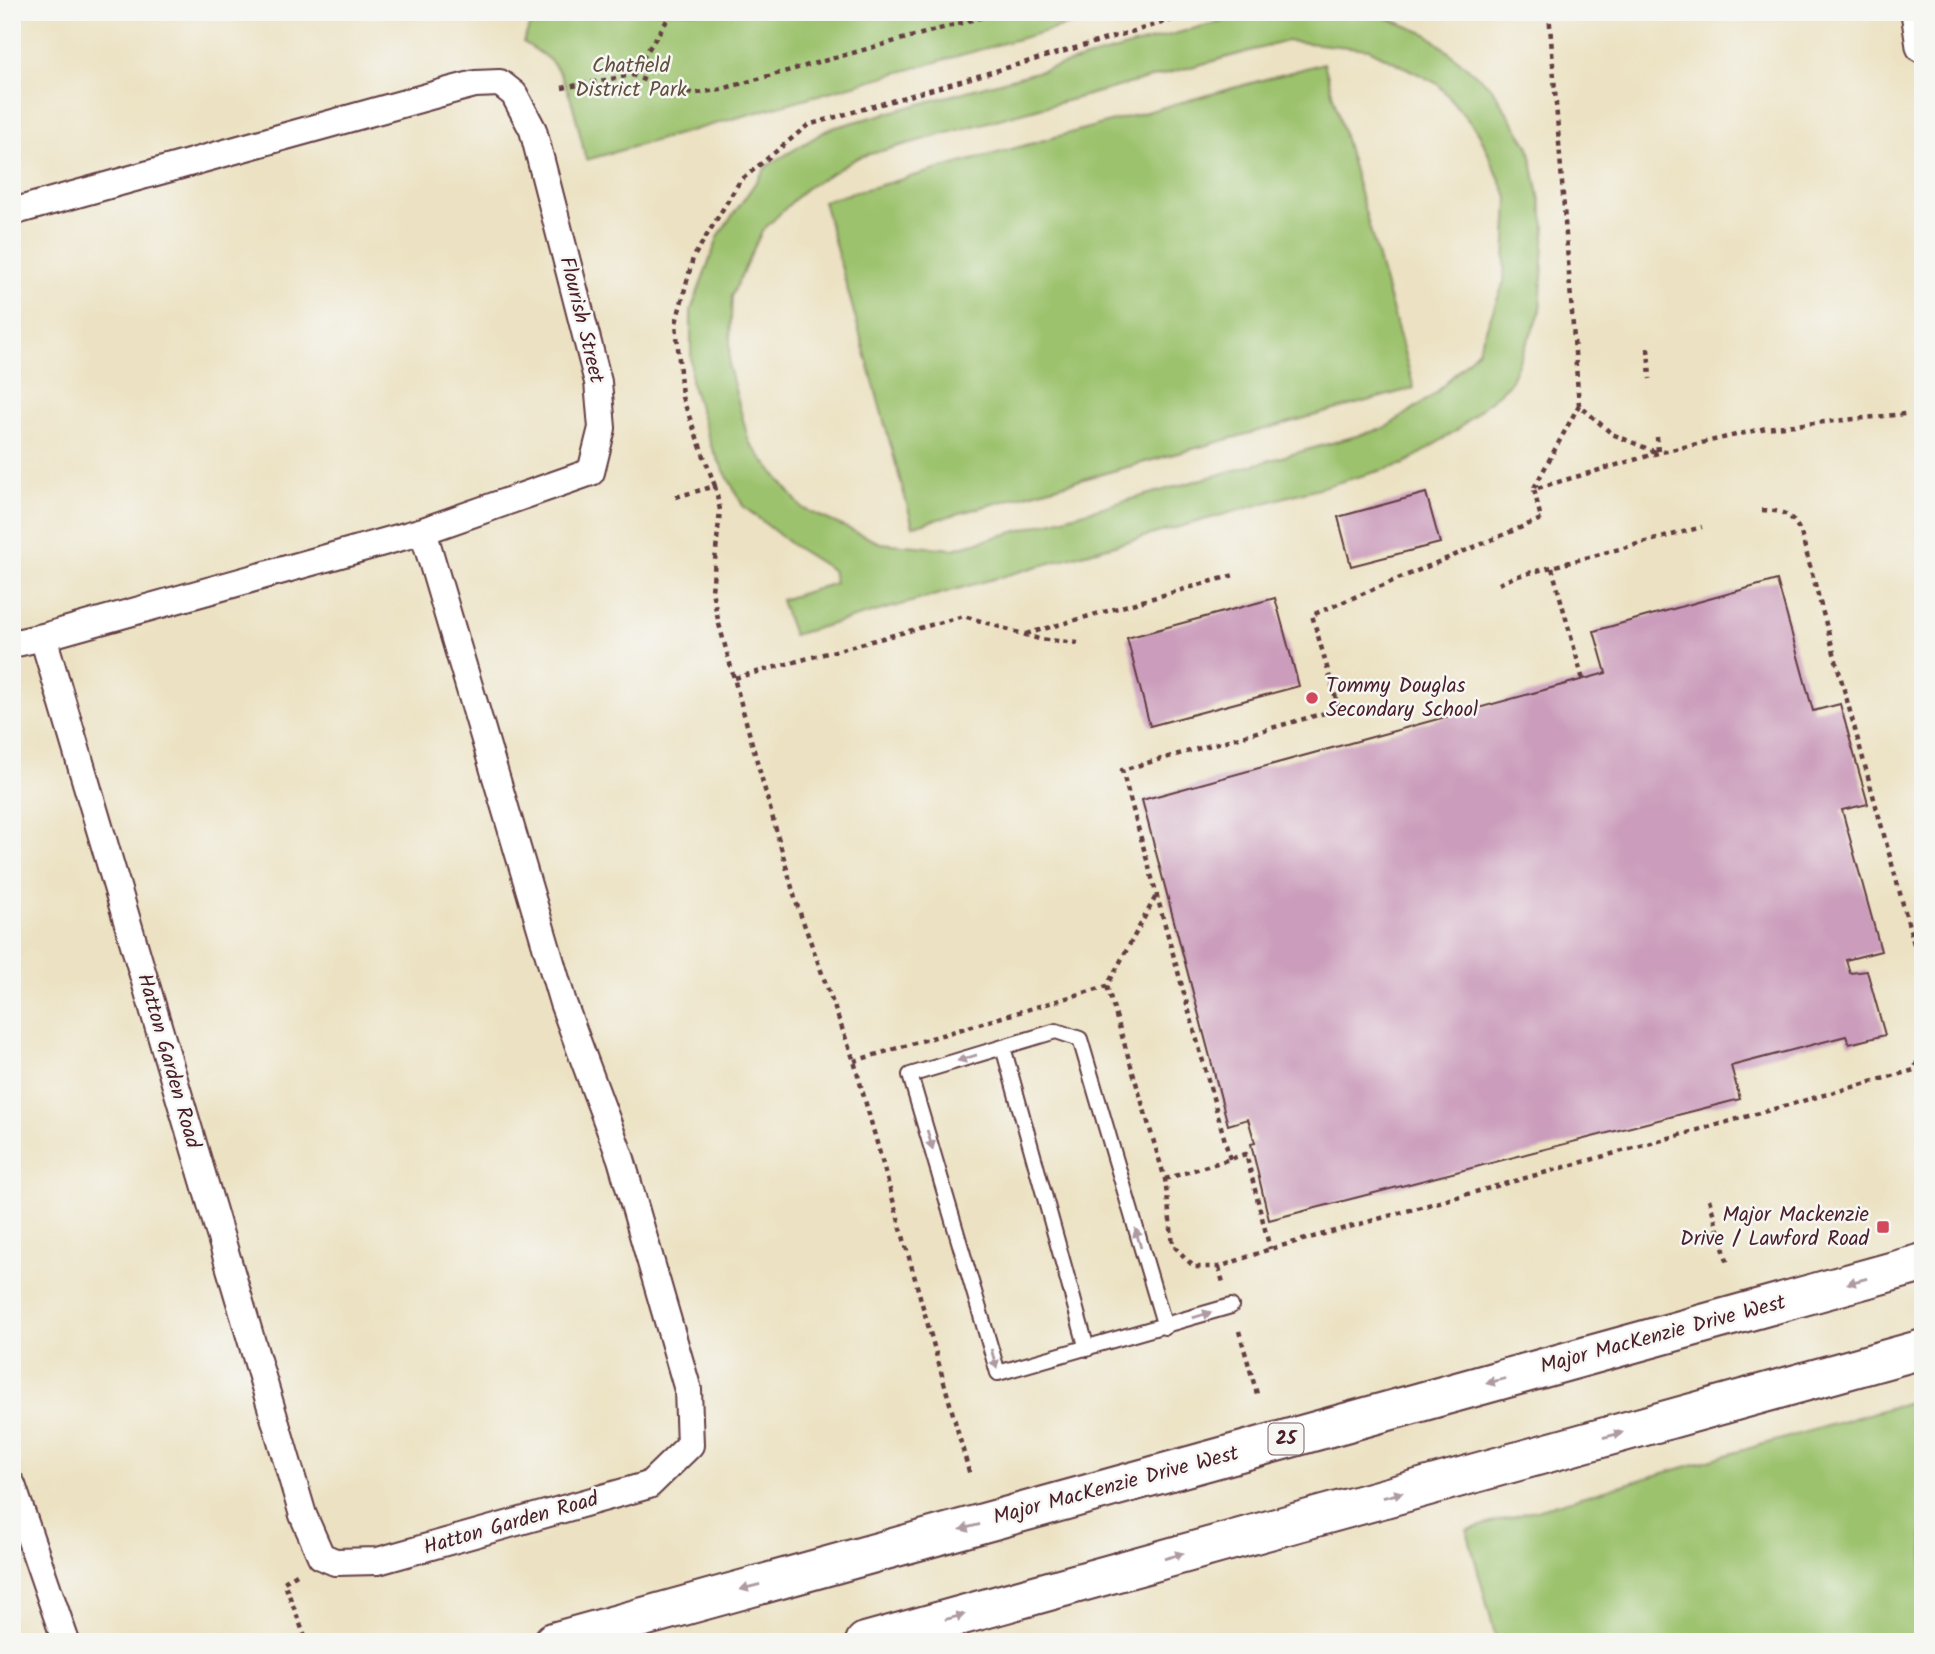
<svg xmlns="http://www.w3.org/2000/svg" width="1935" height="1654" viewBox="0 0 1935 1654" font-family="Kalam,sans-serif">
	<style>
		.green { fill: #9cc26d; stroke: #73704c; stroke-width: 2; fill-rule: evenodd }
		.building { fill: #cb9cbb }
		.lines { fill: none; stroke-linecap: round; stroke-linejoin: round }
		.service-casing { stroke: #623c42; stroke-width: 18 }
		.minor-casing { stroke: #623c42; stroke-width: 30 }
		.tertiary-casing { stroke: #623c42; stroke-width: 37 }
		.primary-casing { stroke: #623c42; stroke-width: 42 }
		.path { stroke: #623c42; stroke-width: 4.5; stroke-dasharray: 5 5; stroke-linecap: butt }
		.service { stroke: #fff; stroke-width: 14 }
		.minor { stroke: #fff; stroke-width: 26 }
		.tertiary { stroke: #fff; stroke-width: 33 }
		.primary { stroke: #fff; stroke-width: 38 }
		.oneway { fill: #ae9aa0 }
		.poi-dot { fill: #d1495b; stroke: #f6f6f2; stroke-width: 2.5 }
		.labels { text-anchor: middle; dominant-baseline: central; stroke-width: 5; stroke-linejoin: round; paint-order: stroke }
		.shield { fill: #f6f6f2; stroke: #7e6067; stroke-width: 2 }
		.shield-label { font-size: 19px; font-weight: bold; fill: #4a1f2b }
		.park-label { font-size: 21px; fill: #63503f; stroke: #f6f6f2 }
		.street-label { font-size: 21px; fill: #4a1f2b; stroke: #f6f6f2 }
		.poi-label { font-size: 21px; fill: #4a1f2b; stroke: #f6f6f2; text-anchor: start }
	</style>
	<rect width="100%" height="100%" fill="#f6f6f2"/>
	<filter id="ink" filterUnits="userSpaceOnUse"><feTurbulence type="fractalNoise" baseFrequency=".0143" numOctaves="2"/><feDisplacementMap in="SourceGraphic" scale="14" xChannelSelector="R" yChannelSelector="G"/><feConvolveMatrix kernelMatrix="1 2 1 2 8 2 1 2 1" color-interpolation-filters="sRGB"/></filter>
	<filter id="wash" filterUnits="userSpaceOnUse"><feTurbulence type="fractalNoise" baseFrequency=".00686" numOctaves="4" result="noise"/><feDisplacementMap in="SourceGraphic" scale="28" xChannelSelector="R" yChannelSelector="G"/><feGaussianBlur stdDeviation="1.57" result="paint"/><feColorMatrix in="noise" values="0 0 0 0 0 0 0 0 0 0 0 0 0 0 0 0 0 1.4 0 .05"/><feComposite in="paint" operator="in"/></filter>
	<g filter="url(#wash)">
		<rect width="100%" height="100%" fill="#ece2c3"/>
		<path class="green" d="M536,12H1115L586,160C579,132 572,87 554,65C546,55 534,49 523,42Z
			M1254,12H1372L1427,34L1491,87L1529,147L1545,225L1540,313L1509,384L1457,430L1404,464L793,635L781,600L835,583L832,570L792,545L743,506L711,446L691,382V310L719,235L767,166L829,129ZM1287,41L1369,49L1438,84L1479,133L1508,198L1504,282L1478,350L1435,394L1385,428L953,549L880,543L802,508L749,442L729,367L732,295L762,231L805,189L859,157Z
			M1324,63L1414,388L913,526L823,201Z
			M1923,1398V1642H1497L1467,1530Z"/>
		<g id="blocks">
			<path class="building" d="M1426,493L1440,543L1351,566L1338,517Z
				M1777,580L1813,711L1840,704L1868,804L1842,810L1881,951L1846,960L1850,973L1867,971L1885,1035L1849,1044L1846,1036L1731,1066L1740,1099L1269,1220L1251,1144L1255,1143L1248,1119L1228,1125L1142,800L1606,673L1594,631Z
				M1275,598L1299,686L1150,726L1127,638Z"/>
		</g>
	</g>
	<g filter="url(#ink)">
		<use href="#blocks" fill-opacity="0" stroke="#623c42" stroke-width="2"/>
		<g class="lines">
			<defs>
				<path id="service" d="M1003,1047L1087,1349
					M1165,1327L1080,1039L1056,1031L910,1075L998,1373L1231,1306"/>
				<path id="minor" d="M12,212L452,90L475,84L500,83L514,94L533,130L598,382L602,428L591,472L423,531L43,637L12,644
					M43,637L303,1515L321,1556L335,1562L378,1561L649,1485L690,1445L688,1390L621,1159L563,1003L423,531
					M12,1485L66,1642"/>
				<path id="tertiary" d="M1918,12L1923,46"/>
				<path id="primary" d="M553,1642L1923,1263
					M865,1642L1923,1349"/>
			</defs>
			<use href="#service" class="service-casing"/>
			<use href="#minor" class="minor-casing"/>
			<use href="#tertiary" class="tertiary-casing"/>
			<use href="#primary" class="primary-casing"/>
			<path class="path" d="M1549,12L1579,405
				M632,75L666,22L669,12
				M562,88L632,75L675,93H697L718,90L1001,12
				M1648,348L1650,379
				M715,486L682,397L676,323L693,258L740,181L808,125L1200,12
				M1534,488L1579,405L1612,434L1658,453L1657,437
				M676,497L715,486L720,510L712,591L719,624L796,902L854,1061L970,1475
				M1762,510C1784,511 1791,513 1801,533L1923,977
				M1552,568L1583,680
				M1499,584L1514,577L1702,527
				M1026,634L1234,575
				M735,678L964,616L1039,639L1078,643
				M1107,986L1165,1179L1173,1245L1194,1267H1219L1270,1249L1914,1070L1923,1048
				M854,1061L1107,986L1156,896
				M1230,1159L1122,770L1339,709L1312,615L1541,519L1534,489L1658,453L1766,428L1905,414
				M1165,1179L1246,1154L1270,1249
				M1709,1199L1728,1264
				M1219,1267L1223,1283
				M1239,1331L1257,1394
				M297,1574L284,1582L307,1642"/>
			<use href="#service" class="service"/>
			<use href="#minor" class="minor"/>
			<use href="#tertiary" class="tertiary"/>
			<use href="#primary" class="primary"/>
		</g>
		<defs><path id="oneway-solid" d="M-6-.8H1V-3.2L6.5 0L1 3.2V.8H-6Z" transform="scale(1.75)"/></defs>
		<g class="oneway">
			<use href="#oneway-solid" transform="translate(967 1058) rotate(163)"/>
			<use href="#oneway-solid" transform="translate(930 1140) rotate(74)"/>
			<use href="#oneway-solid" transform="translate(1138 1238) rotate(-106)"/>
			<use href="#oneway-solid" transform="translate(1857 1281) rotate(165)"/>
			<use href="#oneway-solid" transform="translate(1202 1315) rotate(-17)"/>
			<use href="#oneway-solid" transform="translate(994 1359) rotate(74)"/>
			<use href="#oneway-solid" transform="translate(1496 1381) rotate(165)"/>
			<use href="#oneway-solid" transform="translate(1613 1435) rotate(-15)"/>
			<use href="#oneway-solid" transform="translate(1393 1495) rotate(-15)"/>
			<use href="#oneway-solid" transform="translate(970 1527) rotate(165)"/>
			<use href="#oneway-solid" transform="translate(1174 1556) rotate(-16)"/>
			<use href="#oneway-solid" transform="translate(750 1587) rotate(165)"/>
			<use href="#oneway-solid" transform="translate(955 1617) rotate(-15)"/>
		</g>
	</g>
	<g class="poi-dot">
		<circle cx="1312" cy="698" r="7"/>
		<rect x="1876" y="1220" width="14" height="14" rx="3.5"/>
	</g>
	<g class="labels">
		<rect class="shield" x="1268.5" y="1423.5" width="35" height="31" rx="5"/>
		<g class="shield-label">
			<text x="1286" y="1439">25</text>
		</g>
		<g class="park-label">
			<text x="631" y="66">Chatfield<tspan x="631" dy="24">District Park</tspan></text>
		</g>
		<g class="street-label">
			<text transform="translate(581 320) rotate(76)">Flourish Street</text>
			<text transform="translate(168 1061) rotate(74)">Hatton Garden Road</text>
			<text transform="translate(1663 1335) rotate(-15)">Major MacKenzie Drive West</text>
			<text transform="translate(1116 1486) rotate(-15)">Major MacKenzie Drive West</text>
			<text transform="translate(511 1524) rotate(-16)">Hatton Garden Road</text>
		</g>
		<g class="poi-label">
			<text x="1326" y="686">Tommy Douglas<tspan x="1326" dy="24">Secondary School</tspan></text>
			<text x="1869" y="1215" text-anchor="end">Major Mackenzie<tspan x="1869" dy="24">Drive / Lawford Road</tspan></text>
		</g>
	</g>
	<rect width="1935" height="1654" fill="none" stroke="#f6f6f2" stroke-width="42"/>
</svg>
